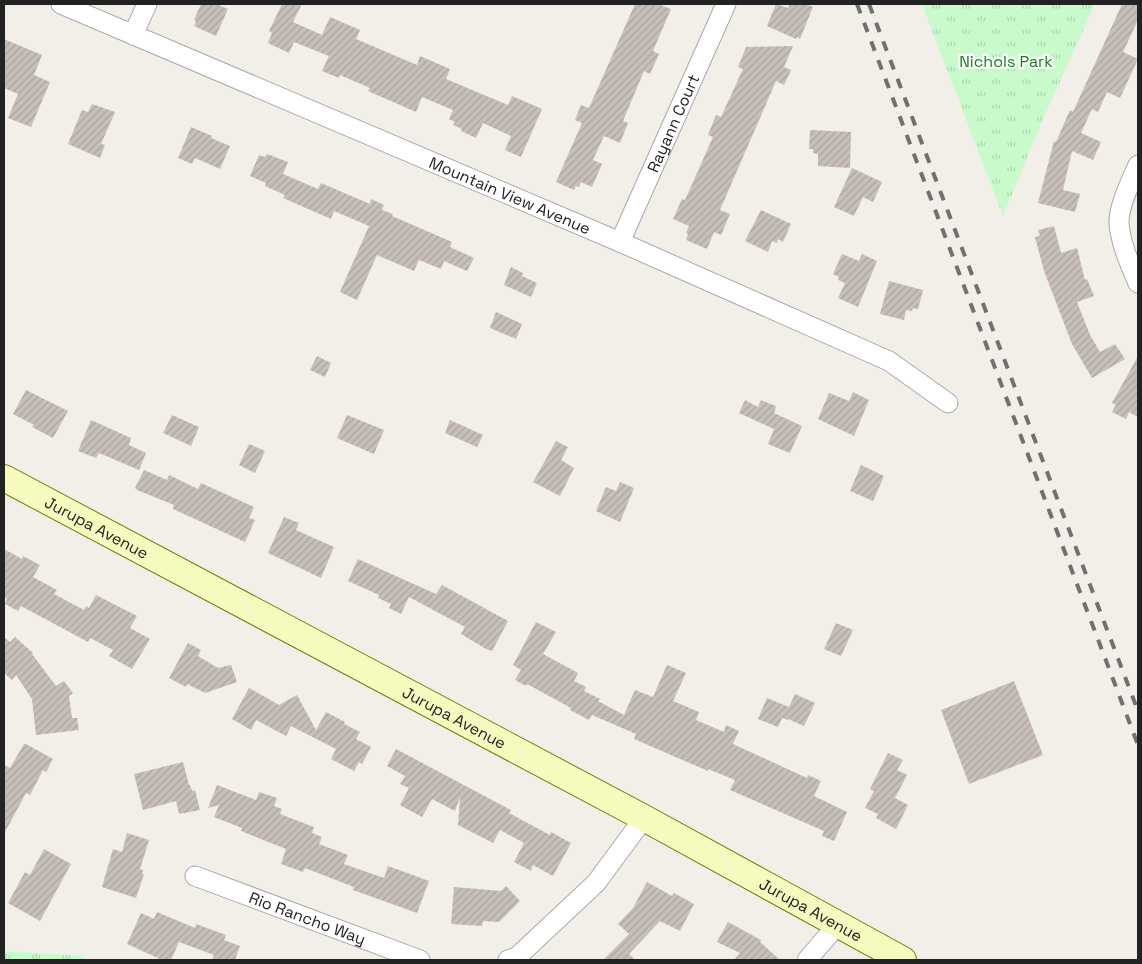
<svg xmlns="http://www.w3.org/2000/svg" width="1142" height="964" viewBox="0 0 1142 964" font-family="'Space Grotesk',sans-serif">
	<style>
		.park { fill: url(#park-tufts) }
		.building { fill: url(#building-hatch) }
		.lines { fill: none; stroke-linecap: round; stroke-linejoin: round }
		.minor-casing { stroke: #a9a9a9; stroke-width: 21 }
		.secondary-casing { stroke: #707d05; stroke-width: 28 }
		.minor { stroke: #fff; stroke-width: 19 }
		.secondary { stroke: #f7fabf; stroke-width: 26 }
		.rail { stroke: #707070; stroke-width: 4; stroke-dasharray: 10 10; stroke-linecap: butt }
		.labels { text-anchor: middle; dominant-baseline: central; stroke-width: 4.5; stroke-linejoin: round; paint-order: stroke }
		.park-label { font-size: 16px; fill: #0c8416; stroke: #fff }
		.street-label { font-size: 16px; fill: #222; stroke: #fff }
	</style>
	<defs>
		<pattern id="park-tufts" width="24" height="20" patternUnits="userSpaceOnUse" patternTransform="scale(1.25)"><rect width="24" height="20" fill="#c8facc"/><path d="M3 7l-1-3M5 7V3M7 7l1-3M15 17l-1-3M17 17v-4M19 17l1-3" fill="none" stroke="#acd6af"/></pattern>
		<pattern id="building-hatch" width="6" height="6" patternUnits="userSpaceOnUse" patternTransform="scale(1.25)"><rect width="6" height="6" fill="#c7bfb8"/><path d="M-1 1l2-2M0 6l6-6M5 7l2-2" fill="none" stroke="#aba49e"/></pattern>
	</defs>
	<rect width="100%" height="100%" fill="#f2efe9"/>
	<path class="park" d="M922,4H1095L1043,119L1003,216Z
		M4,951L80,956L88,960H4Z"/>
	<path class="building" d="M201,4H216L228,9L216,36L194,26L196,21L194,20Z
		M282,4H302L293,22L322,35L330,17L360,30L356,39L417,65L420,56L450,69L446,79L508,105L512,96L542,109L521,157L505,150L511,136L483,123L476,138L461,131L462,129L453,125L455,122L449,119L453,110L422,97L416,112L368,91L370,88L340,75L339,78L322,71L329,56L294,42L289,53L268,43L272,33L269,31Z
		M635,4H658L671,9L653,51L659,54L650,74L644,71L623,121L628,123L620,143L604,136L593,160L602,164L592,187L581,182L579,187L576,186L574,190L556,182L582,123L575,120L581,105L589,108Z
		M776,4L788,8L790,4H805L813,7L800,39L797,37L796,39L767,26Z
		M1122,4H1138V20L1123,52L1138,59L1120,98L1107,92L1098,112L1092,109L1081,133L1101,142L1093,160L1072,151L1063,190L1080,194L1075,212L1038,203L1054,141L1056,142L1070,110L1073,112Z
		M4,39L42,55L34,75L50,82L31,127L8,118L18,94L4,88Z
		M793,46L784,67L791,70L784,85L776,81L720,210L730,214L721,235L714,232L707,249L686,240L688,234L686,233L689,226L673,219L682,199L685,200L713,137L708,135L716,115L721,117L743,69L738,67L746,47Z
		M92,104L115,112L101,144L105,145L100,158L68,144L82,110L88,112Z
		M191,127L212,136L211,138L230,146L220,169L195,158L192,164L178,158Z
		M810,130L851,132L850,168L818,166V154L813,153V149H809Z
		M267,154L288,162L283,174L318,189L321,183L370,204L371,199L384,205L382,210L393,214L392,216L452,242L450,247L474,258L467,271L444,261L441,269L419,260L414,271L377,255L357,300L340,292L369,226L334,211L331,219L283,198L285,195L265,186L266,183L250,176L259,155L265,157Z
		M852,168L882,182L873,202L863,197L854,216L834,207Z
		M761,210L791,224L783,242L778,239L777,243L772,241L768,252L745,241Z
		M1054,226L1061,253L1077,248L1085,280L1087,279L1094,296L1077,302L1090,335L1100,352L1115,344L1125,359L1092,378L1072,344L1044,271L1035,237L1040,236L1038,230Z
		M842,254L859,261L862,254L877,261L858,307L838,298L845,283L838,280L839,277L833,274Z
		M511,267L523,273L522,276L537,283L531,297L504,285Z
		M889,281L923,290L918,309L913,308L912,311L906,310L904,320L880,314Z
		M496,312L522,324L516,339L490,328Z
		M317,356L331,363L325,377L310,370Z
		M1138,356V417L1129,412L1126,419L1112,412L1116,405L1112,403Z
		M26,390L68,411L53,438L32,427L34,425L13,414Z
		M853,392L869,400L854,436L818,419L829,393L849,401Z
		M745,400L758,407L761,400L776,406L774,413L802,426L790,453L768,444L774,429L739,413Z
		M172,415L199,427L191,446L163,433Z
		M347,415L384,430L374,454L337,438Z
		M91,420L131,438L129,445L146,453L139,470L99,453L96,458L78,451Z
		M450,420L483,435L477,447L445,433Z
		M556,441L568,447L561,460L574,468L560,496L533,482Z
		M249,444L265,451L255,473L239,465Z
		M861,465L884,476L873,501L850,491Z
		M144,470L167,480L169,475L198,489L201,483L254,507L249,518L255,520L245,542L173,509L174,505L137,490L135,488Z
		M620,482L634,488L620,522L596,511L606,487L616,491Z
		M284,517L299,523L296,530L334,547L321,578L268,553Z
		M4,549L22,559L23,556L40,565L33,577L57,590L54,594L84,610L86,606L89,608L96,595L137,616L130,628L150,639L132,669L109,656L113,650L90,638L88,642L21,606L18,611L5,604L7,599L4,597Z
		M358,559L436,594L442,585L508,621L492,651L486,649L461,634L465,627L409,597L401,614L389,608L391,604L378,598L379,595L348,581Z
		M536,622L556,632L543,654L578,673L574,681L586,687L584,691L600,699L598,701L624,715L635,690L653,697L667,665L686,673L673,701L699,712L696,720L724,732L726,725L739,731L733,744L807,778L808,775L821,781L814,796L847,812L834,841L822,836L824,831L730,790L735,780L708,769V771L634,739L636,734L592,715L589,720L570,710L571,708L527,684L526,686L515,680L521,670L513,665Z
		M836,623L853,630L841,656L824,649Z
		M4,637L10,642L15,637L33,653L32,654L56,686L64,681L73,693L69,696L72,718H77L79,730L36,735L32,699L16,675L12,680L4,673Z
		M188,643L201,650L198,656L218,668L231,665L237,682L205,693L187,684L186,687L169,678Z
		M1014,681L1043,755L969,784L941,710Z
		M249,688L279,705L297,695L316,730L326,712L345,722L344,724L360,732L356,739L371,747L362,764L359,762L354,771L331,759L336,749L291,726L286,736L256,720L251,730L232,719Z
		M795,694L815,703L804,726L788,719V720L782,718L778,727L758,719L767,698L789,707Z
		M24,744H26L53,759L46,772L43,770L30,795L26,793L4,834V765L10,768Z
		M396,749L511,810L509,813L550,835L551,832L571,843L553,876L533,865L531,871L514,862L524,843L500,830L493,843L458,825L460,797L455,811L432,799L422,817L400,805L409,788L400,784L405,776L387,766Z
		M888,753L903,760L897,770L907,775L895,798L908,805L896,829L876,818L878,814L865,808L874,791L870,789Z
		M183,762L189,785H190L192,791L195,790L200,810L179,814L176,801L143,810L134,774Z
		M217,785L256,800L259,792L277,798L274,806L282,809L280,814L314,827L312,833L322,837L319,844L348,855L344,864L384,878L388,866L429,881L417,913L353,890L354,887L305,868L303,872L281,864L286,849L241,831L242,828L214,817L219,805L208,808Z
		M127,833L149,840L140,869L143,870L142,874H144L136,898L102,887L113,849L122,852Z
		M44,849L71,864L40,921L8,903L25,872L30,875Z
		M647,882L672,896L674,893L694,904L680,931L660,921L629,954L635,960H603L629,934L618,924L633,908Z
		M506,886L520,901L499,922L483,921L482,926L451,924L454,887L501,891Z
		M157,912L195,928L196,924L226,935L224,940L240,946L235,960H212L214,955L179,942L171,960H162L127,944L141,913L154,919Z
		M728,922L761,940L760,942L780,960H734L740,953L717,942Z"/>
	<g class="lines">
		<defs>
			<g id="minor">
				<path id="s1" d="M61,4L620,242L889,361L948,403"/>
				<path d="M133,35L147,4"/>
				<path d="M1138,165C1131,181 1118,207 1119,224C1121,245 1130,264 1138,283"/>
				<path id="s2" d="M620,242L726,4"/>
				<path id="s3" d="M195,876L420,960"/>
				<path d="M508,960L517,957L596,883L644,818"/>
				<path d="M807,960L838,924"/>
			</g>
			<g id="secondary">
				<path id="s4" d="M4,478L644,818L903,960"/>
			</g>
		</defs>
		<use href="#minor" class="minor-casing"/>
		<use href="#secondary" class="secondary-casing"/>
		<use href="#minor" class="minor"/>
		<use href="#secondary" class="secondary"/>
		<path class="rail" d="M857,4L1138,745
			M869,4L1138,711"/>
	</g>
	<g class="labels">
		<g class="park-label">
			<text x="1006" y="61">Nichols Park</text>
		</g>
		<g class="street-label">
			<text stroke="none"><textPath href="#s2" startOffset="130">Rayann Court</textPath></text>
			<text stroke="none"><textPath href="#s1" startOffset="488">Mountain View Avenue</textPath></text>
			<text stroke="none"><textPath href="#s4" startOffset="105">Jurupa Avenue</textPath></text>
			<text stroke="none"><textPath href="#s4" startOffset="510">Jurupa Avenue</textPath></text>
			<text stroke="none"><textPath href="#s4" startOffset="915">Jurupa Avenue</textPath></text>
			<text stroke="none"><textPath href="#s3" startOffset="120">Rio Rancho Way</textPath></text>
		</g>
	</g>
	<rect width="1142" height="964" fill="none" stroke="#222222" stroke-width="10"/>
</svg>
